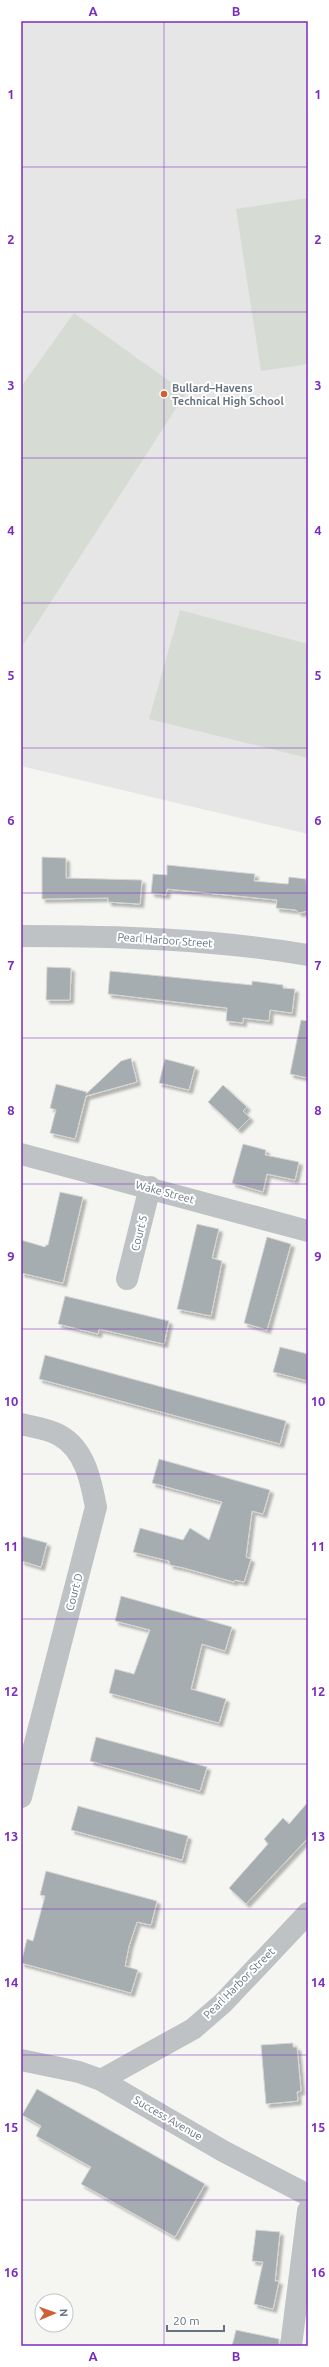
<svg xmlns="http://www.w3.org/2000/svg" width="329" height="2367" viewBox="0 0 329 2367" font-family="Ubuntu,sans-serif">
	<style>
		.built { fill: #e5e6e5 }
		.green { fill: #d6dbd3 }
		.building { fill: #a6adb1; stroke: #d6d6d4; filter: url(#shadow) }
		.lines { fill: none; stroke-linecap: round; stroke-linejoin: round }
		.minor { stroke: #bec2c5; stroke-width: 22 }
		.grid { fill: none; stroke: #7b2cbf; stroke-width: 1; stroke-opacity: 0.55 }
		.poi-dot { fill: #cf5f37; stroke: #fff; stroke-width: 1.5 }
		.labels { text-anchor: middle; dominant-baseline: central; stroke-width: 4; stroke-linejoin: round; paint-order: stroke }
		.poi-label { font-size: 11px; font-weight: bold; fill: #67747f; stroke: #fff; text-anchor: start }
		.street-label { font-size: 11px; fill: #67747f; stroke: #fff }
		.neatline { fill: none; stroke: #7b2cbf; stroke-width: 1.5 }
		.grid-label { font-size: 13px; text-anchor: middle; font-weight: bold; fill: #7b2cbf }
	</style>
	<defs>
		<filter id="shadow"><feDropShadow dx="3.5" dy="3.5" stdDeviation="1" flood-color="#0004"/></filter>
	</defs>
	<rect width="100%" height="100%" fill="#f5f5f2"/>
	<path class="built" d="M21,21H308V834L21,766Z"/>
	<path class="green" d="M308,198V364L261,371L236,209Z
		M74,313L186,393L21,648V387Z
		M180,610L308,644V758L149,719Z"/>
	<path class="building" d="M42,857L66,858V878L142,880L140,904L108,902V898L42,899Z
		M167,865L255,874L254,881L288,884L289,877L306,879L308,911L299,913L296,910L276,908L277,900L167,889L166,895L151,893L153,874L167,875Z
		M47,967L71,968L70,1000H46Z
		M110,971L252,985V981L283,985V988L295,989L292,1013L270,1010L269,1021L243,1018V1023L226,1021L227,1008L108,994Z
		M301,1020L308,1021V1078L290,1074Z
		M131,1058L137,1082L86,1096L75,1139L50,1133L56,1110L50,1108L56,1084L87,1092L86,1094L121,1061Z
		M165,1059L195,1067L189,1090L159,1083Z
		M223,1085L247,1107L243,1111L250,1118L238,1130L208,1102Z
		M243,1144L266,1150L265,1155L299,1162L295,1180L267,1174L263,1192L232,1183Z
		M60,1192L83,1197L63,1283L21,1273V1240L45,1247L46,1245H48Z
		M197,1224L219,1229L212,1258L222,1261L211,1316L177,1309Z
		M267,1237L291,1244L267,1330L244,1323Z
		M65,1296L169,1321L164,1344L99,1329L98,1334L58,1324Z
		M280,1347L308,1354V1381L273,1372Z
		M45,1355L286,1421L280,1444L39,1379Z
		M159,1459L270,1490L263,1514L252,1511L246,1557L251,1559L244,1582L235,1580L234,1582L184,1568L170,1565L169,1561L133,1552L140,1528L183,1540L190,1528L209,1540L222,1502L152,1483Z
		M21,1536L47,1543L41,1567L21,1561Z
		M121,1596L232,1627L225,1651L202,1644L191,1689L226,1699L219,1723L109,1693L115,1669L134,1674L150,1630L115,1621Z
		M96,1737L207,1767L200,1791L90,1761Z
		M308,1802V1838L246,1904L229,1888L268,1844L264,1839L283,1818L289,1824Z
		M78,1806L188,1836L182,1860L71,1830Z
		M46,1871L157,1901L151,1925L137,1922L129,1946L125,1966L138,1970L131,1993L21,1963L27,1939L33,1941L45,1896L40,1895Z
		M293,2043V2047H297L301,2091L297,2092L298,2101L266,2104L261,2045Z
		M37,2089L205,2184L175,2237L81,2184L91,2167L36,2136L41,2126L22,2115Z
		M256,2230L280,2232L275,2281H279L273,2309L254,2304L263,2262L252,2261Z
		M236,2330L279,2339V2346H232Z"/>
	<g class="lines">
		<path class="minor" d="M21,936C117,936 213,939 308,955
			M21,1154L308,1231
			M127,1279L150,1187
			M21,1424C33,1427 49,1429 59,1435C85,1449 91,1481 96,1507L21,1797
			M21,2060L79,2072L101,2080L223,2151L308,2195
			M101,2080L193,2029L223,2003L308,1913
			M291,2346L308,2211"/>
	</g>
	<path class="grid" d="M164,21V2346M21,167H308M21,312H308M21,458H308M21,603H308M21,748H308M21,893H308M21,1038H308M21,1184H308M21,1329H308M21,1474H308M21,1619H308M21,1764H308M21,1909H308M21,2055H308M21,2200H308"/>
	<circle class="poi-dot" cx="164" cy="394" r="4"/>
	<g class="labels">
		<g class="poi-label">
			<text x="172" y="388">Bullard–Havens<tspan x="172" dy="13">Technical High School</tspan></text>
		</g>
		<g class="street-label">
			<text transform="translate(165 940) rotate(4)">Pearl Harbor Street</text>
			<text transform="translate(165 1192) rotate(15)">Wake Street</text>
			<text transform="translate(139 1233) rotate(-76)">Court 5</text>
			<text transform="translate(74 1592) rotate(-75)">Court D</text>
			<text transform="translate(239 1983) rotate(-45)">Pearl Harbor Street</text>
			<text transform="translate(168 2118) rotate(30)">Success Avenue</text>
		</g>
	</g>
	<rect width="329" height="2367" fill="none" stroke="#ffffff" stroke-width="44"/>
	<g transform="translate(54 2313) rotate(88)"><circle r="19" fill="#ffffff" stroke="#c2c7cc"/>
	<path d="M0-3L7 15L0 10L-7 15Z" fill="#cf5f37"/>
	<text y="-6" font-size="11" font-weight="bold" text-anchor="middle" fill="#67747f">N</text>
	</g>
	<path d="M167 2325v6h57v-6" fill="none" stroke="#67747f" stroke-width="2"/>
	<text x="173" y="2325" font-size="12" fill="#67747f" stroke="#ffffff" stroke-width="3" paint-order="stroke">20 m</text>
	<rect x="22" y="22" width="285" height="2323" class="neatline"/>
	<g class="grid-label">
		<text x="93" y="16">A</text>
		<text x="236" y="16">B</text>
		<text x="11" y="99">1</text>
		<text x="318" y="99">1</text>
		<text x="11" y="244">2</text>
		<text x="318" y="244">2</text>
		<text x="11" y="390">3</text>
		<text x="318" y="390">3</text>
		<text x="11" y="535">4</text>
		<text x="318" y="535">4</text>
		<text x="11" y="680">5</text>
		<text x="318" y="680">5</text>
		<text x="11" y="825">6</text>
		<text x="318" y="825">6</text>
		<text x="11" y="970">7</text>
		<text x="318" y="970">7</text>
		<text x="11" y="1115">8</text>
		<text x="318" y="1115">8</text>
		<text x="11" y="1261">9</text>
		<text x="318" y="1261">9</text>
		<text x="11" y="1406">10</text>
		<text x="318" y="1406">10</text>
		<text x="11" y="1551">11</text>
		<text x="318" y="1551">11</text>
		<text x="11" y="1696">12</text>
		<text x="318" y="1696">12</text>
		<text x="11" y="1841">13</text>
		<text x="318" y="1841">13</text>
		<text x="11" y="1987">14</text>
		<text x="318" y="1987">14</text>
		<text x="11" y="2132">15</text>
		<text x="318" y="2132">15</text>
		<text x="11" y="2277">16</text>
		<text x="318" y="2277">16</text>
		<text x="93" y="2361">A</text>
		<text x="236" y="2361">B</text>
	</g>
</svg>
